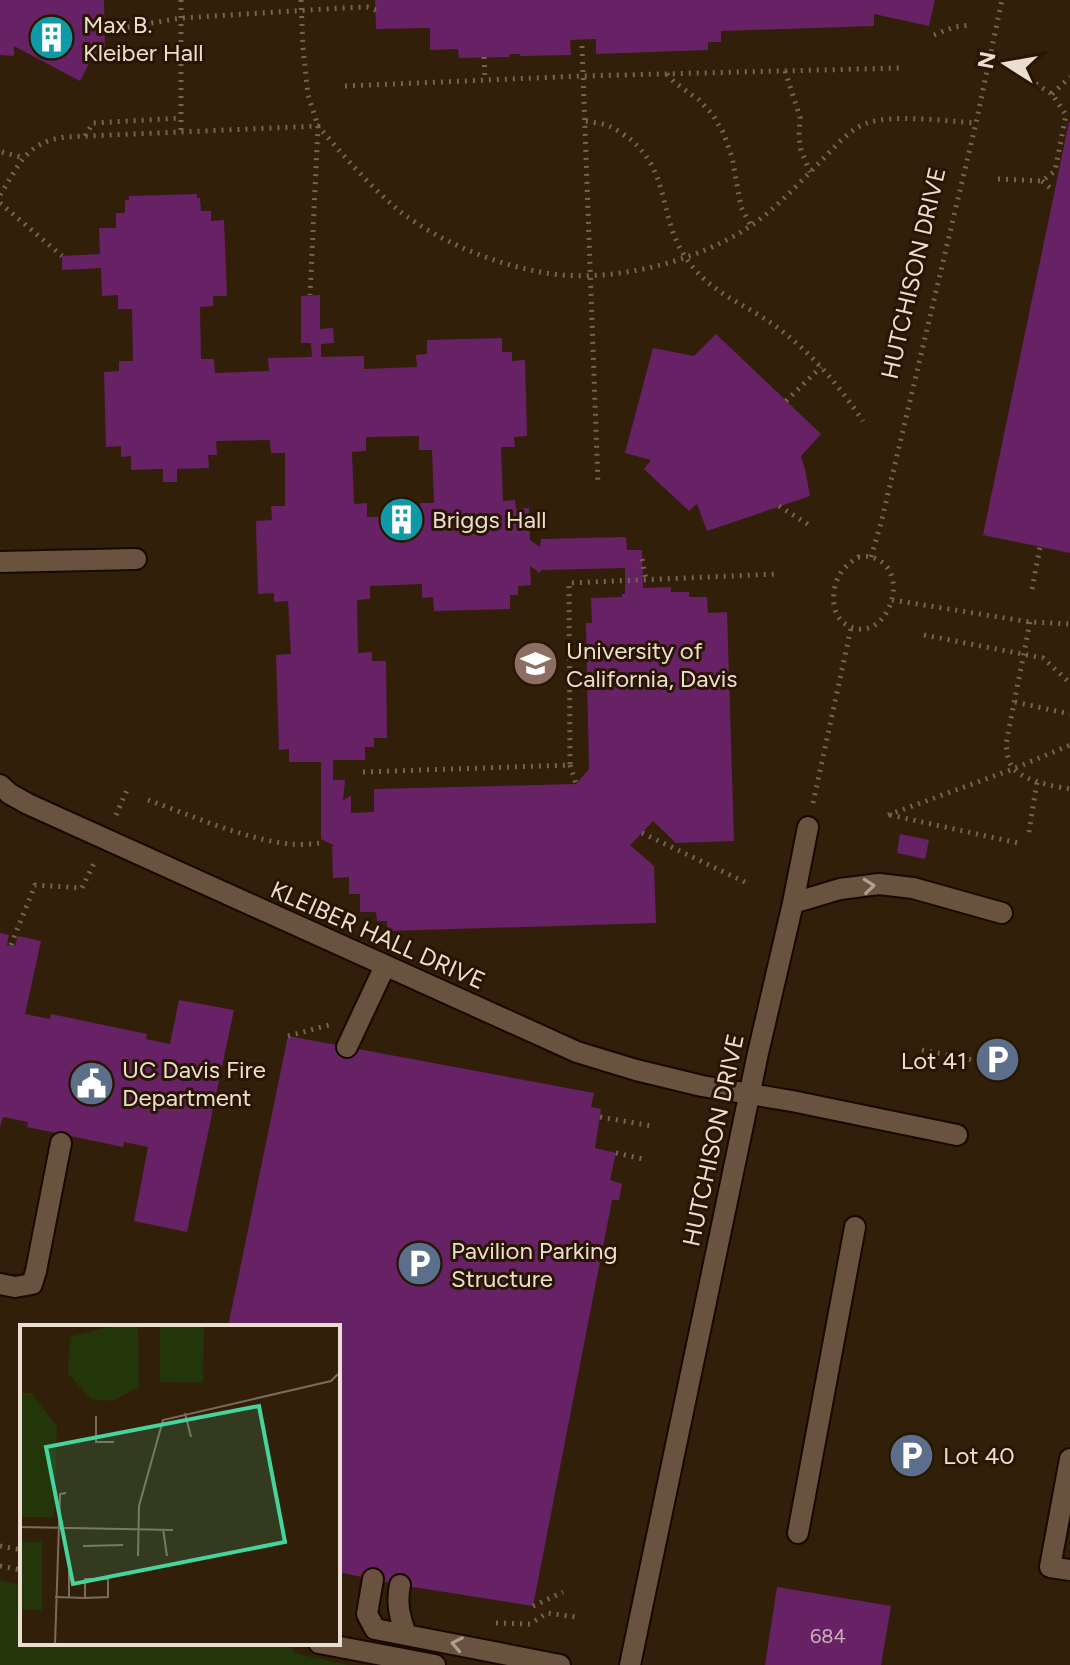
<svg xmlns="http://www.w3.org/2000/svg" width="1070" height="1665" viewBox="0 0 1070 1665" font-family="Figtree,sans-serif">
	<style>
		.green { fill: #233609 }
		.building { fill: #662265; fill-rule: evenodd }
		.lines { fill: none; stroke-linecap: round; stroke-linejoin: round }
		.minor-casing { stroke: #190800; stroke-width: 24 }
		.path { stroke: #756452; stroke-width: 5; stroke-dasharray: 2 6; stroke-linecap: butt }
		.minor { stroke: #69533e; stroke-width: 20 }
		.oneway { stroke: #b09f8f }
		.labels { text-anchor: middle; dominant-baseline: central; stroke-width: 6; stroke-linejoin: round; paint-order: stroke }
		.number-label { font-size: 20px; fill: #caafb6 }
		.poi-label { font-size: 24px; fill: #ebded1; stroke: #281502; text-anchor: start }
		.street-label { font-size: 24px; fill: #ebded1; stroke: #281502 }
		.inset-road { fill: none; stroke: #7c6b5a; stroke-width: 2 }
		.view { fill: #46d49e; fill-opacity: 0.15; stroke: #46d49e; stroke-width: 4 }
		.inset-edge { fill: none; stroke: #ebded1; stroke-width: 4 }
	</style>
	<rect width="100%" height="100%" fill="#321f0a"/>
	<path class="green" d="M0,1580L22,1585V1643H286L297,1654L349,1665H0Z"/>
	<path class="building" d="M0,0H104L105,53L108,54L104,62L93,56L80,81L14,46V56L0,55Z
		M375,0H935L929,26L874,14V26L721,31V42H708V50L596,54V39L570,40L571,55L520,56V54H510L509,57L459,58L458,49L430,50V28L376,29Z
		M1069,122H1070V553L983,535Z
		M197,194V198H200L201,211H211V221L224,220L227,296H213V306L200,307L201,359H214L215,373L269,371L268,358L312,357L311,343H301V296L320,295V329L333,328L334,343L321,344V357L364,356V369L417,367L416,355L427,354V340L502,338V352H512V361L525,360L527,436L514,437L515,447H501L503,501L515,500L516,509L529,508L530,540L540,547L541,539L626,537L627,550H642L643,588L671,587V592H689V597H707L708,613L727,612L734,841L676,843L653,821L642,833L630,845L654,866L656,923L387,931V921H377L376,912H360V894H349V877L333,878L332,846H335L321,839V762H289V749L279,750L276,655L291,654L288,601L274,602V593L258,594L256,521L272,520L271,506H285V453H271L270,440L216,441L217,455H208L209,468L177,469V482H163V469L131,470V456L121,457V446L106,447L104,372L119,371V361H133L132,309H118V295L102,296L101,268L62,270V256L100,254L99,228H116V213H125V200H129V196ZM419,436V450H432L434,503H420V516L367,517V503L354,504L352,452L366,451V437ZM530,566L540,573L541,570L625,568V594H622V597L591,598L592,623H586L589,769L576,784L374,789V812L351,813V795L343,801L345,780H333V760H365V747H374V738H387L386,661H372V652L358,653L357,600L370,599V586L422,584V598L433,597L434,611L510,609V595H518V586L531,585Z
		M716,334L821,434L801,456L805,469L810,496L707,531L697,504L689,511L644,469L651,460L625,453L653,348L694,356Z
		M900,834L929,840L925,859L897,853Z
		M0,933L9,935L7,945L15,946L18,936L41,941L25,1014L50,1019L51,1014L147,1034L146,1039L170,1044L179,1000L234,1010L187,1232L134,1221L148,1147L124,1142L123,1147L27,1127L28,1122L3,1117L0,1127Z
		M288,1036L594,1093L591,1107L601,1109L595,1148L616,1153L610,1180L622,1184L619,1200H612L533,1606L400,1585L338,1572V1327H228Z
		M777,1587L891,1606L881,1665H765Z"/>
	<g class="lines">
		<defs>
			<path id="minor" d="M0,562L136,559
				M0,785L10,794L28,804L577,1052L636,1070L702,1086L792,1101L957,1135
				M793,903L840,889L879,884L913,888L1002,913
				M347,1047L385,966
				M0,1284L15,1287L32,1284L36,1271L61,1143
				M1070,1459L1050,1567L1070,1570
				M798,1533L855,1227
				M373,1579L367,1614L375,1629L560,1665
				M400,1585C396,1604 400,1617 406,1635
				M319,1643L435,1665
				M630,1665L758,1053L793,903L808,827"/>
		</defs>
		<use href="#minor" class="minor-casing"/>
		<path class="path" d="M181,0V132
			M301,0L303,48L308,95L318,126L310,295
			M104,31L181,18L342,8L367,7L376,10
			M934,35L954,27L970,25
			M582,46L598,485
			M484,57L485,80
			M785,71L800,117L799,137L801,150L810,172
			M667,74L674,82L699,100L713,115L723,132L732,157L741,207L751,226
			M345,86L583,76L900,68
			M1052,94L1070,77
			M586,121C593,123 602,123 609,126C616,129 624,135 630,139C671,173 658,217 686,258C706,288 733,299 762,317C803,343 836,381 863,421
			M85,136L93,123L181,118
			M2,152L24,158
			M998,179L1042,181L1055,171L1066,115L1052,94L1022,75
			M1042,181L1054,191
			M0,195C20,164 25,143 65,137L318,126C344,156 371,188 402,213C441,242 492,263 540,272C606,285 694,263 749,227C776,209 798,184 821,161C834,148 848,130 867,123C893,114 947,121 976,123
			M0,203L62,256
			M786,401L821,367
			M779,506L812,527
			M858,557C863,557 867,556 871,557C915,568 887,648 847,625C830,616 831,589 840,574C844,567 851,562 858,557Z
			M871,557L881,523L976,123L1002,0
			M642,559L646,580
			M1032,589L1040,547
			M892,600L1030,622L1070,624
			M1030,622L1006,744C1007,752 1008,763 1014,769C1027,782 1053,786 1070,789
			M924,635L1043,658L1070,683
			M1015,702L1070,714
			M570,765L576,784
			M363,772L570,765L569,583L778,574
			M148,800C193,816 241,838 289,844C299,845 311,844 321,843
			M813,803L851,628
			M116,815L127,790
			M888,815L1013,769L1070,745
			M890,815L1018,843
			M1029,832L1037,782
			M642,833L749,884
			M11,945L35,885L82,888L95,861
			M288,1036L329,1025
			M922,1050L973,1060
			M600,1117L652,1126
			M616,1153L643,1159
			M0,1546L22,1550
			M0,1566L22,1570
			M533,1606L563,1592
			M496,1623L530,1624L547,1613L576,1617"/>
		<use href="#minor" class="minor"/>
	</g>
	<defs><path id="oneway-chevron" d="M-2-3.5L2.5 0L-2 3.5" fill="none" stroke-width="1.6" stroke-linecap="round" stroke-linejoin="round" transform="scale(2)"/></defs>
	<g class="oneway">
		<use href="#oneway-chevron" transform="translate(869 886) rotate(-6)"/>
		<use href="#oneway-chevron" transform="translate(457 1644) rotate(-169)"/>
	</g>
	<defs>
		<symbol id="building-disc" viewBox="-11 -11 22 22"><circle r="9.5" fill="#0f9aa8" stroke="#281502"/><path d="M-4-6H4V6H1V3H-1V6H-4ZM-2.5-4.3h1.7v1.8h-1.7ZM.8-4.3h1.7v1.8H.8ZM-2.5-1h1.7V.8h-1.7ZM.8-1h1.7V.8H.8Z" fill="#fff"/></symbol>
		<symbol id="university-disc" viewBox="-11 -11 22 22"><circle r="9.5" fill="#8d6e63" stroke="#281502"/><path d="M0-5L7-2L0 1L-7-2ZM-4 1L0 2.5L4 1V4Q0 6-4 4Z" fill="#fff"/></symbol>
		<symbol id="parking-disc" viewBox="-11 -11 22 22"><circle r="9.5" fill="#5c6f8a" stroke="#281502"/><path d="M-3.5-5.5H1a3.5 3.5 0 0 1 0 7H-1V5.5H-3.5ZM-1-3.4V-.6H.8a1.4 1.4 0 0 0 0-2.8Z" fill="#fff"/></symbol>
		<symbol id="civic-disc" viewBox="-11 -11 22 22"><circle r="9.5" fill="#5c6f8a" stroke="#281502"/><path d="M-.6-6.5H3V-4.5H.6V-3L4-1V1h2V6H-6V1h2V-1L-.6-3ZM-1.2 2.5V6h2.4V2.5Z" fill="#fff"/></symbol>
	</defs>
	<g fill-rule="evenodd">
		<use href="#building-disc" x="26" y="12" width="51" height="51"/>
		<use href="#building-disc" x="376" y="494" width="51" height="51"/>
		<use href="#university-disc" x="510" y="638" width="51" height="51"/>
		<use href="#parking-disc" x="972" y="1034" width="51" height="51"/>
		<use href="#civic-disc" x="66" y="1058" width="51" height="51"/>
		<use href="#parking-disc" x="394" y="1238" width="51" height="51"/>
		<use href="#parking-disc" x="886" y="1430" width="51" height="51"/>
	</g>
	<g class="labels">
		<g class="number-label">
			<text x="828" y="1636">684</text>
		</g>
		<g class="poi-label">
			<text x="83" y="24">Max B.<tspan x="83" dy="28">Kleiber Hall</tspan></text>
			<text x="432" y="519">Briggs Hall</text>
			<text x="566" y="650">University of<tspan x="566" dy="28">California, Davis</tspan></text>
			<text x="967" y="1060" text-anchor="end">Lot 41</text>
			<text x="122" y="1069">UC Davis Fire<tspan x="122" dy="28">Department</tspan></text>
			<text x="451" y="1250">Pavilion Parking<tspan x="451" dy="28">Structure</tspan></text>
			<text x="943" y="1455">Lot 40</text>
		</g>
		<g class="street-label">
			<text transform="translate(913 273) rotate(-77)">HUTCHISON DRIVE</text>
			<text transform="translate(378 935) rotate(24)">KLEIBER HALL DRIVE</text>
			<text transform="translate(713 1140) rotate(-78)">HUTCHISON DRIVE</text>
		</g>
	</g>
	<g transform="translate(20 1325)">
		<rect width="320" height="320" fill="#321f0a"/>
		<path d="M96,0L118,1L119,62L93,76L71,74L48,49L50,12ZM140,0H184L183,58L140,57ZM0,68H11L37,101L34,192H0ZM0,217H22V285L0,284Z" fill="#233609"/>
		<path class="inset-road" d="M165,88L171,112M76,91V117H94M0,202L153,205M143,204L147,231M63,221L103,220M118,231L119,181L143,95L311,56L318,49M35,272L65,273L88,272V254H65V273M49,272V245M35,320L40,169L46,168"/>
		<path class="view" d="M239,81L265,217L53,259L26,122Z"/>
		<rect width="320" height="320" class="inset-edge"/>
	</g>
	<g transform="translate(1006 64) rotate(281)" stroke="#281502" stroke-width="6" paint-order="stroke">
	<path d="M0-6L14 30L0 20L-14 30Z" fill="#ebded1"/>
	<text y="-12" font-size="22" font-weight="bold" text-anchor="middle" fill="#ebded1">N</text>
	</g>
</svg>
